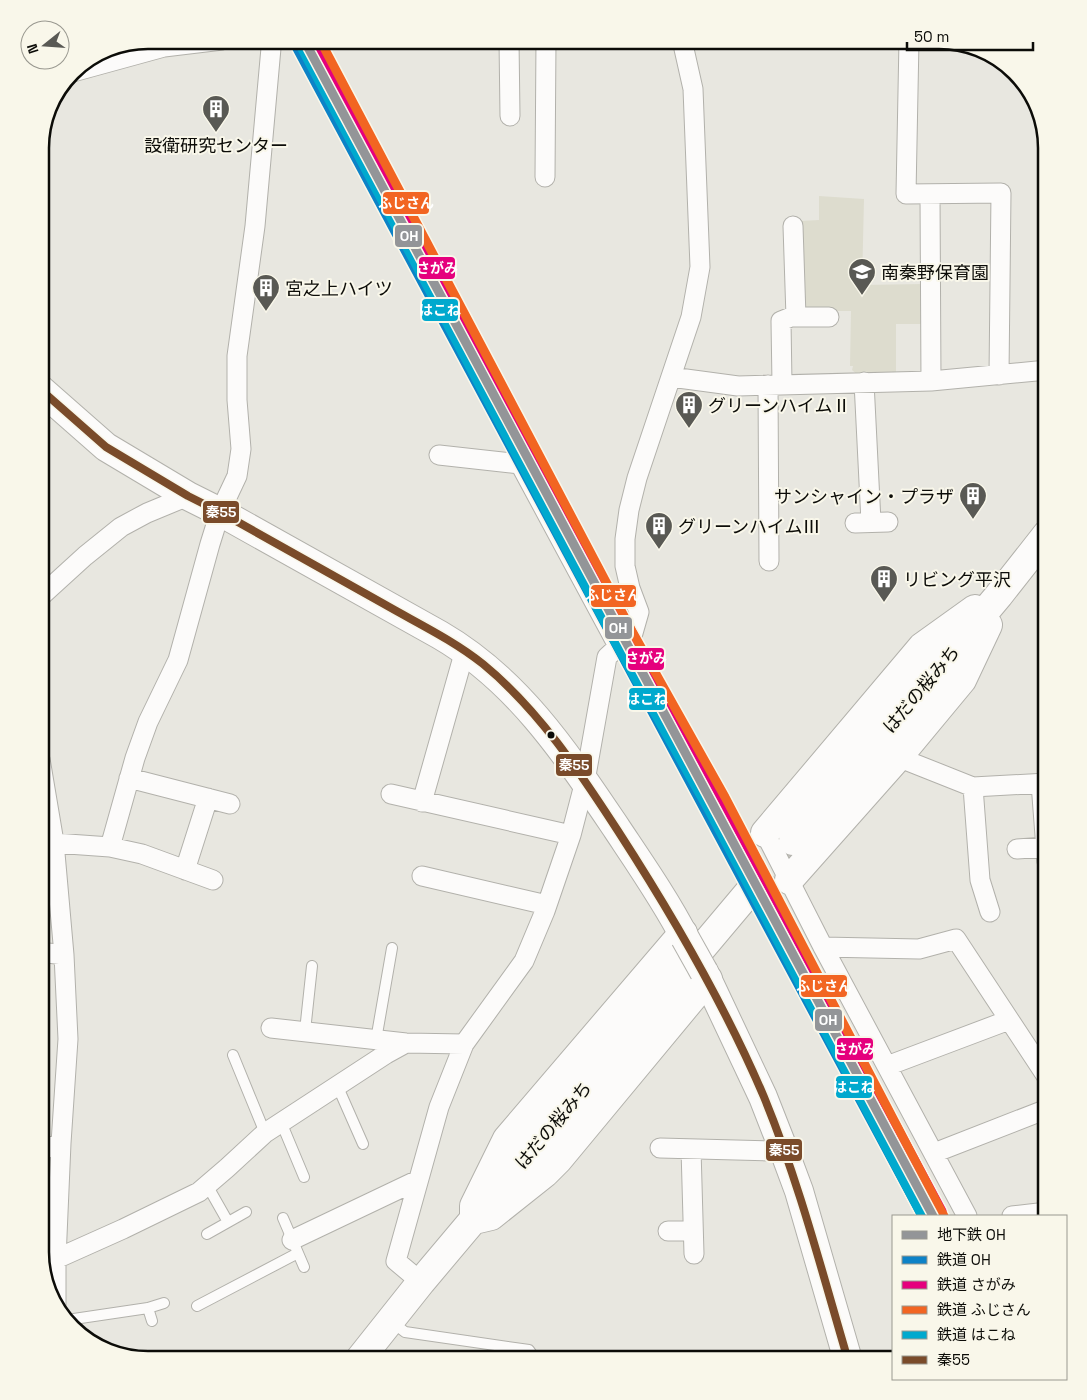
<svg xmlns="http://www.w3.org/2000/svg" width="1087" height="1400" viewBox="0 0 1087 1400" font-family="'Space Grotesk','Noto Sans JP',sans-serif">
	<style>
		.built { fill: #dddcce }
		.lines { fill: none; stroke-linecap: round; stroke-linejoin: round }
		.primary-tunnel { stroke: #c7c6c0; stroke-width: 28; stroke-dasharray: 28 14; stroke-linecap: butt }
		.lane-casing { stroke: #b2b1ab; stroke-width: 12 }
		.street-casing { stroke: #b2b1ab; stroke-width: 21 }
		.secondary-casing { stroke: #b2b1ab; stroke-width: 30 }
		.primary-casing { stroke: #b2b1ab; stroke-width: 30 }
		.lane { stroke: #fcfbfa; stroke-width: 10 }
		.street { stroke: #fcfbfa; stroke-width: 19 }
		.secondary { stroke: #fcfbfa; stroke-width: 28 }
		.primary { stroke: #fcfbfa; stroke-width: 28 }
		.secondary-bridge-casing { stroke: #b2b1ab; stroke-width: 30; stroke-linecap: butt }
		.secondary-bridge { stroke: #fcfbfa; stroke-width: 28 }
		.bus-1-casing { stroke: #f9f7ea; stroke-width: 11 }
		.bus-1 { stroke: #7a4b2a; stroke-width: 8 }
		.rail-1-casing { stroke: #f9f7ea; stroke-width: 12 }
		.rail-2-casing { stroke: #f9f7ea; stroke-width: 12 }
		.rail-3-casing { stroke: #f9f7ea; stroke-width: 12 }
		.rail-4-casing { stroke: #f9f7ea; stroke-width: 12 }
		.rail-1 { stroke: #0d82c7; stroke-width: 9 }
		.rail-2 { stroke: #e5007d; stroke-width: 9 }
		.rail-3 { stroke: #f26522; stroke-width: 9 }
		.rail-4 { stroke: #00a9ce; stroke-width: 9 }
		.metro-1-casing { stroke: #f9f7ea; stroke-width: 12 }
		.metro-1 { stroke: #939598; stroke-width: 9 }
		.bus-dot { fill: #0c0c08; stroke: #f9f7ea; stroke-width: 2 }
		.labels { text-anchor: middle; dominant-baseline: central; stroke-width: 4; stroke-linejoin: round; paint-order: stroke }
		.poi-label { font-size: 18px; fill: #0c0c08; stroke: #f9f7ea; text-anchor: start }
		.street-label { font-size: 18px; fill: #0c0c08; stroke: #f9f7ea }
		.rim { fill: none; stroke: #0c0c08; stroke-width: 2.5 }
		.line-badge { stroke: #f9f7ea; stroke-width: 2 }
		.badge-label { font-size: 14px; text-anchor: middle; font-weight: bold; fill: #fff }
	</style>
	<rect width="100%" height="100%" fill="#e8e7e0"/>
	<path class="built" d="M819,196L864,199L862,285L924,284L925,324H896V375L859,376L852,370L853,366H850L851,311H806L800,307V221L819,220Z"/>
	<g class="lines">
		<path class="primary-tunnel" d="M749,892L793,841"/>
		<defs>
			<path id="lane" d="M305,1031L312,966
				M376,1040L392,948
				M233,1055L265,1133
				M337,1085L363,1144
				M281,1122L304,1177
				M207,1185L228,1222
				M283,1218L304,1267
				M207,1234L246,1212
				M197,1306L298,1253
				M148,1308L152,1321
				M67,1320L148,1308L164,1303
				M392,1322L405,1332L529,1350L536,1360"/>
			<path id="street" d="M509,40L510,116
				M909,40L906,194L1001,193L999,375
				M73,72L164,47L222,40
				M545,177L546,40
				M930,195L931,381
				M793,226L796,317
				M671,377L738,386L931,381L1047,370
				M864,382L871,522
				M782,384L781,321L791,317H829
				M768,385L769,561
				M439,455L520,464L618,646
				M855,523L888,522
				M40,597L85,556L121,527L147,513L188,496
				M899,756L905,760L973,787L1047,783
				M40,759L54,842L64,955L68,1039L61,1143L56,1259V1306
				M129,778L230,804
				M1041,783L1047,862
				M973,787L980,880L990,912
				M391,794L571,835
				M422,802L465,650
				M765,833L823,947L967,1216
				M40,842L110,847L142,854L213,880
				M110,847L135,758L148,722L178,660L210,544L220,512L237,476L241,449L237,400V356L255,226L271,48L268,40
				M1017,849L1046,847
				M185,870L208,798
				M422,876L547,905
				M823,947L919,949L956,939L1047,1077
				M40,952L64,955
				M271,1028L406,1043L464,1044
				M887,1066L1009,1020
				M660,1148L769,1151L783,1148
				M691,1149L694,1254
				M40,1150L61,1143
				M934,1153L1047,1109
				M1012,1216L1047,1212
				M668,1231H693
				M292,1240L418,1180
				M56,1259L123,1229L199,1192L227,1168L265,1133L386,1054L406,1043
				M421,1282L396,1261L439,1107L464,1044L524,961L545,911L571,835L585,781L607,657L633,633L639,612L630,588L625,566V539L629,510L637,478L691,317L700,267L693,89L682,40"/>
			<path id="secondary" d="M40,389L106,447L188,496L220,512L440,635C519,681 567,755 617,829C641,865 666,901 685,938
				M704,972L763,1097L783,1148L799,1191L848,1360"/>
			<path id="primary" d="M765,833L922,647L975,609
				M793,841L999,595L1047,534
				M789,880L899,756L962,680L988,625
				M683,933L507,1139L474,1206V1220L491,1216L545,1173L558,1160L708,979
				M359,1360L421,1282L749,892"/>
		</defs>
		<use href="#lane" class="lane-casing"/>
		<use href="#street" class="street-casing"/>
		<use href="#secondary" class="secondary-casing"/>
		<use href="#primary" class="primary-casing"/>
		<use href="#lane" class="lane"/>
		<use href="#street" class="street"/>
		<use href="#secondary" class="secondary"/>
		<use href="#primary" class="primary"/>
		<defs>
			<path id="secondary-bridge" d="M685,938L704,972"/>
		</defs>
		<use href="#secondary-bridge" class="secondary-bridge-casing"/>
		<use href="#secondary-bridge" class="secondary-bridge"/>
		<defs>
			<path id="bus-1" d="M40,389L106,447L188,496L220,512C275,543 329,573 384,604C417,623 453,640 483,664C539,710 579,771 618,831C673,916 724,1003 764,1097C799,1182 822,1272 848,1360"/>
		</defs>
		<use href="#bus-1" class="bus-1-casing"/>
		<use href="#bus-1" class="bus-1"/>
		<defs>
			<path id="rail-1" d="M295,45L922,1216"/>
			<path id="rail-2" d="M315,40L942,1211"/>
			<path id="rail-3" d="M320,40L633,633L725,797L944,1216"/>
			<path id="rail-4" d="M302,49L615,642L707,807L922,1216"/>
		</defs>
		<use href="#rail-1" class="rail-1-casing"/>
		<use href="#rail-2" class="rail-2-casing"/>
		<use href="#rail-3" class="rail-3-casing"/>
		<use href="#rail-4" class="rail-4-casing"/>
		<use href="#rail-1" class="rail-1"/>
		<use href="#rail-2" class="rail-2"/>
		<use href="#rail-3" class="rail-3"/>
		<use href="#rail-4" class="rail-4"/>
		<defs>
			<path id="metro-1" d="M304,40L933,1216"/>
		</defs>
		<use href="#metro-1" class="metro-1-casing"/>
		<use href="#metro-1" class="metro-1"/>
	</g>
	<defs>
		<symbol id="building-pin" viewBox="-11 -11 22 30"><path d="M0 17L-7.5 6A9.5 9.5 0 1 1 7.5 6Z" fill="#595954" stroke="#f9f7ea"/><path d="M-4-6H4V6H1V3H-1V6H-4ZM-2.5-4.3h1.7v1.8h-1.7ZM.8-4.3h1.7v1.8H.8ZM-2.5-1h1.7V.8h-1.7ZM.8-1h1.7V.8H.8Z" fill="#fff"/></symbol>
		<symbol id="school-pin" viewBox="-11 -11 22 30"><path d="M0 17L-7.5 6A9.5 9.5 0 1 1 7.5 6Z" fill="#595954" stroke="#f9f7ea"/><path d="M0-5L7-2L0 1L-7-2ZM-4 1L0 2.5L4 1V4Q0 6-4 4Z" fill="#fff"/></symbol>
	</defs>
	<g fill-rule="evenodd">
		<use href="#building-pin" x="200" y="93" width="32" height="43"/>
		<use href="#school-pin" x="846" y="256" width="32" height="43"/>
		<use href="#building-pin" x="250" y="272" width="32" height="43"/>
		<use href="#building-pin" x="673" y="389" width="32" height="43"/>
		<use href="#building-pin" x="957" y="480" width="32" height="43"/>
		<use href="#building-pin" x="643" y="510" width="32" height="43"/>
		<use href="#building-pin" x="868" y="563" width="32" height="43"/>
	</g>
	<circle class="bus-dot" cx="551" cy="735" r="4.5"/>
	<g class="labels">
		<g class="poi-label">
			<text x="216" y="145" text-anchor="middle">設衛研究センター</text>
			<text x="881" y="272">南秦野保育園</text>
			<text x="285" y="288">宮之上ハイツ</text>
			<text x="708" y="405">グリーンハイムⅡ</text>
			<text x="954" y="496" text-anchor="end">サンシャイン・プラザ</text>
			<text x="678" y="526">グリーンハイムⅢ</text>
			<text x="903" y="579">リビング平沢</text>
		</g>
		<g class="street-label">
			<text transform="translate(921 689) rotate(-50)">はだの桜みち</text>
			<text transform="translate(553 1125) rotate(-50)">はだの桜みち</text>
		</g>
	</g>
	<path d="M0 0H1087V1400H0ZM148 49H939A99 99 0 0 1 1038 148V1252A99 99 0 0 1 939 1351H148A99 99 0 0 1 49 1252V148A99 99 0 0 1 148 49Z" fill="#f9f7ea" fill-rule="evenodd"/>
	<path class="rim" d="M148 49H939A99 99 0 0 1 1038 148V1252A99 99 0 0 1 939 1351H148A99 99 0 0 1 49 1252V148A99 99 0 0 1 148 49Z"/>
	<g class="line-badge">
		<rect x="382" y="191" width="48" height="24" rx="5" fill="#f26522"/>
		<rect x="394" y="224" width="29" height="24" rx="5" fill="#939598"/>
		<rect x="418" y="256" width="38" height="24" rx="5" fill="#e5007d"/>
		<rect x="421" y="298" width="38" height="24" rx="5" fill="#00a9ce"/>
		<rect x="202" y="500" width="38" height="24" rx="5" fill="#7a4b2a"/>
		<rect x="590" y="584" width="47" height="24" rx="5" fill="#f26522"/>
		<rect x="604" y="616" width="29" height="24" rx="5" fill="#939598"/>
		<rect x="627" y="647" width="38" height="24" rx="5" fill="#e5007d"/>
		<rect x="628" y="687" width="38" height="24" rx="5" fill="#00a9ce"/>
		<rect x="555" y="753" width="38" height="24" rx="5" fill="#7a4b2a"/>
		<rect x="800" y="974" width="48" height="24" rx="5" fill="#f26522"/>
		<rect x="814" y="1008" width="29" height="24" rx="5" fill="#939598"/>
		<rect x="836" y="1037" width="38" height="24" rx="5" fill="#e5007d"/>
		<rect x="835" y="1075" width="38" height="24" rx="5" fill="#00a9ce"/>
		<rect x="765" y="1138" width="38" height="24" rx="5" fill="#7a4b2a"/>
	</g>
	<g class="badge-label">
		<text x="406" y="208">ふじさん</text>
		<text x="409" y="241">OH</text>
		<text x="437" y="273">さがみ</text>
		<text x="440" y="315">はこね</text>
		<text x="221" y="517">秦55</text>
		<text x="613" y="600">ふじさん</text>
		<text x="618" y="633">OH</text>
		<text x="646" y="663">さがみ</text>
		<text x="647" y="704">はこね</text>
		<text x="574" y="770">秦55</text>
		<text x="824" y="991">ふじさん</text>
		<text x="828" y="1025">OH</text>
		<text x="855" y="1054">さがみ</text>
		<text x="854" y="1092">はこね</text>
		<text x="784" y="1155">秦55</text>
	</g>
	<rect x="892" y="1215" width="175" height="165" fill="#f9f7ea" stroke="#9a9990"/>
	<rect x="902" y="1231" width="25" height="8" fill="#939598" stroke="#9a9990"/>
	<text x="937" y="1240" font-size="15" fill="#0c0c08">地下鉄 OH</text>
	<rect x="902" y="1256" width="25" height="8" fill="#0d82c7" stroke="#9a9990"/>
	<text x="937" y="1265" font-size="15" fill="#0c0c08">鉄道 OH</text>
	<rect x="902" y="1281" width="25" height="8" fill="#e5007d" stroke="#9a9990"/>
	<text x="937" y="1290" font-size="15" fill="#0c0c08">鉄道 さがみ</text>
	<rect x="902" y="1306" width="25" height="8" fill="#f26522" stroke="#9a9990"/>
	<text x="937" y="1315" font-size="15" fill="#0c0c08">鉄道 ふじさん</text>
	<rect x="902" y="1331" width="25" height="8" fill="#00a9ce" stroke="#9a9990"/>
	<text x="937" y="1340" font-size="15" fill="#0c0c08">鉄道 はこね</text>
	<rect x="902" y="1356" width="25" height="8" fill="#7a4b2a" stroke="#9a9990"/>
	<text x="937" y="1365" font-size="15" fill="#0c0c08">秦55</text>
	<g transform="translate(45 45) rotate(253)"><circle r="24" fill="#f9f7ea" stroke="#9a9990"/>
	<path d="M0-4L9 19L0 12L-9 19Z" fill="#595954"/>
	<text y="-8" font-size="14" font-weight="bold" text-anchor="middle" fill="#0c0c08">N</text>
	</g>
	<path d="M907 42v8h126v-8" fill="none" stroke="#0c0c08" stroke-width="2.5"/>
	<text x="914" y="42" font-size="15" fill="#0c0c08" stroke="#f9f7ea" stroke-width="4" paint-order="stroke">50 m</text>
</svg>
